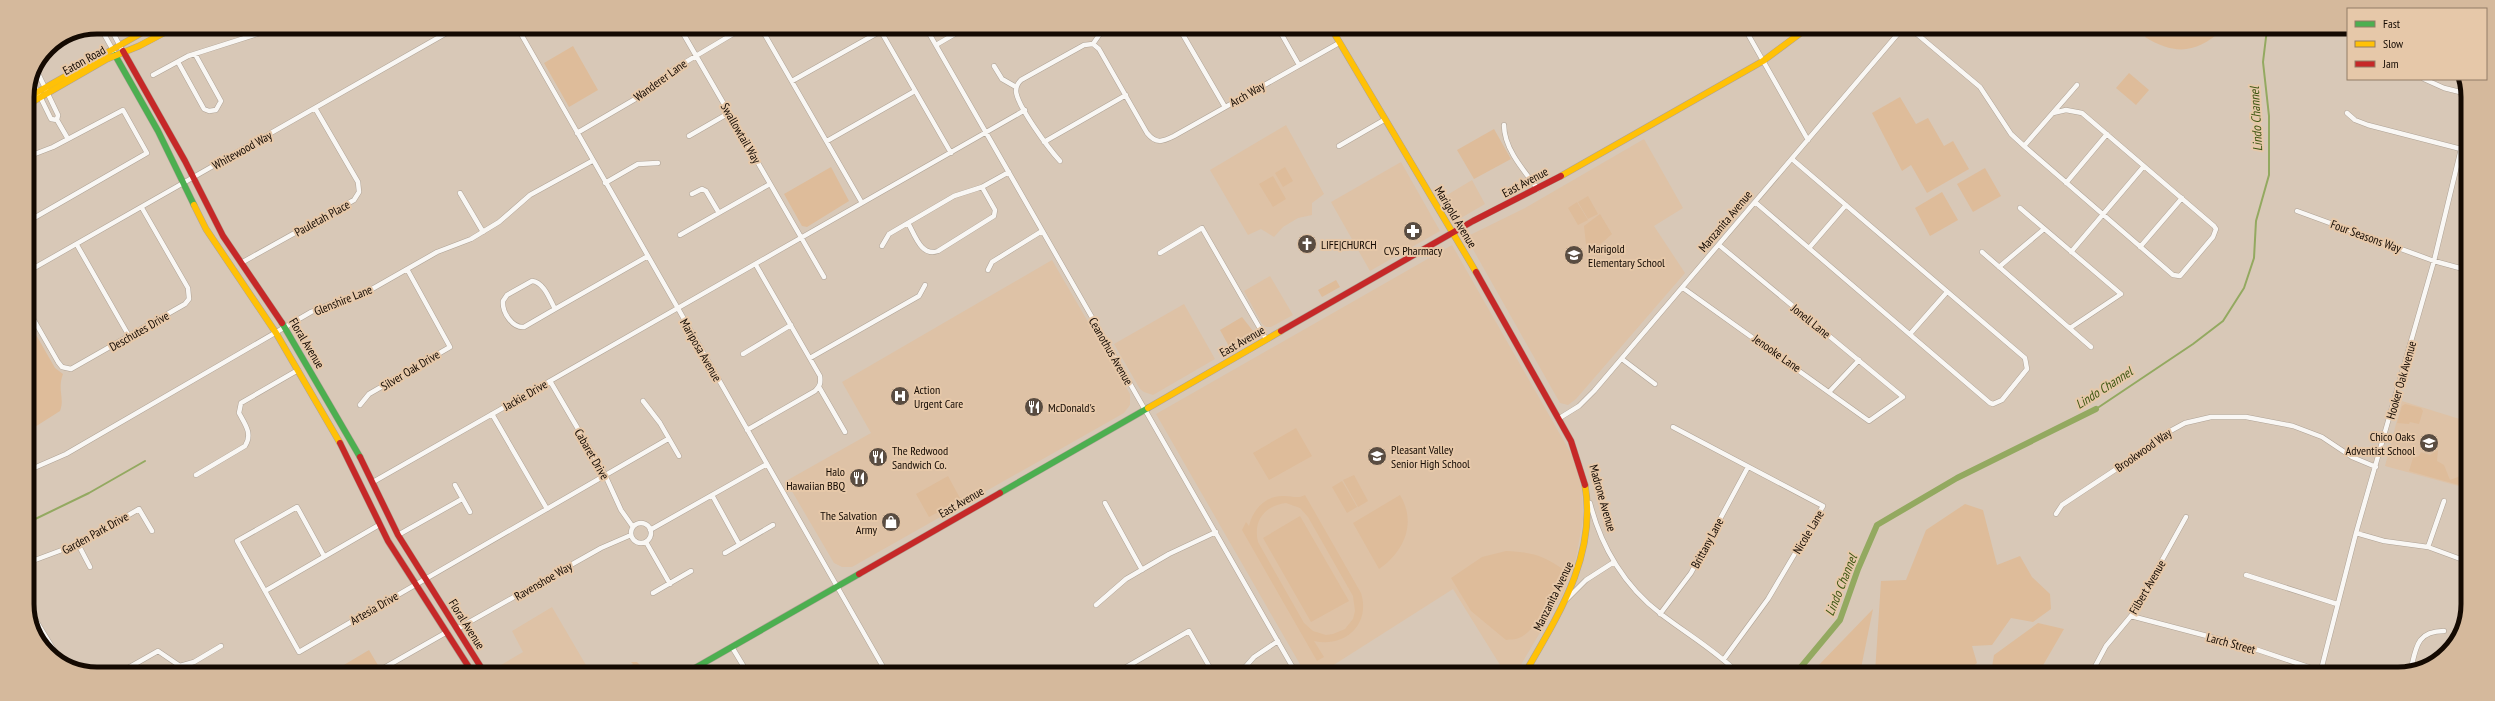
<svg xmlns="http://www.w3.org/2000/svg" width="2495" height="701" viewBox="0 0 2495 701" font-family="'PT Sans Narrow',sans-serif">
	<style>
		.built { fill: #dec2a6 }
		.green { fill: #debc9a; fill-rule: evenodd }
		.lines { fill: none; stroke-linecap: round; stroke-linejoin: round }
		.stream { stroke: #93a960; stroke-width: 2 }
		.canal { stroke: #93a960; stroke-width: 6 }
		.street-casing { stroke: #aea295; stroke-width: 5.5 }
		.fast-casing { stroke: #aea295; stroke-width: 7 }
		.slow-casing { stroke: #aea295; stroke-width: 7 }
		.jam-casing { stroke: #aea295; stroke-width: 7 }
		.street { stroke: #f9f7f4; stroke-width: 4.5 }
		.fast { stroke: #4caf50; stroke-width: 6 }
		.slow { stroke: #ffc107; stroke-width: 6 }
		.jam { stroke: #c62828; stroke-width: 6 }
		.labels { text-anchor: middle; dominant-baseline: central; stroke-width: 4; stroke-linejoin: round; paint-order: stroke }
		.street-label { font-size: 12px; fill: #140a02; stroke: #e6c8a9 }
		.poi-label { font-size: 12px; fill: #140a02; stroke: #e6c8a9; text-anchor: start }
		.water-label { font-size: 13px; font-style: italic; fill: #3c5510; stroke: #e6c8a9 }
		.rim { fill: none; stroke: #140a02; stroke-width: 5 }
	</style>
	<rect width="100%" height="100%" fill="#d8c8b7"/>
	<path class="built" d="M1286,125L1324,194L1312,203V215L1298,218L1283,227L1274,237L1261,229L1248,235L1210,170Z
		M1644,139L1683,208L1654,226L1685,273L1576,399L1568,405L1560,403L1466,237L1525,208Z
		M1401,162L1440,231L1370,271L1331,202Z
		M1472,180L1485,204L1461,218L1452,216L1442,198Z
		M1452,245L1577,464L1582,488L1583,519L1576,558L1563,594L1516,673H1505L1453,589L1321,673H1305L1156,414Z
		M1052,260L1130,394V405L1124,413L852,567H842L834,563L786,481L871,433L842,382Z
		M1270,276L1293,315L1271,327H1266L1262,324L1244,291Z
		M1184,304L1215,359L1153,395L1144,392L1140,389L1114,344Z
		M2402,401L2466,421V488L2385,466Z
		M552,607L590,672H489L523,652L512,631Z"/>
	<path class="green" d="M2151,29H2223C2197,53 2176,56 2145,37Z
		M573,46L598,90L569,107L544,63Z
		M2129,73L2149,90L2136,105L2116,88Z
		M1900,97L1916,124L1928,118L1944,146L1953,141L1969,169L1927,193L1911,165L1902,171L1872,113Z
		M1494,129L1511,159L1474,179L1457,150Z
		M831,167L849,201L807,227L802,226L784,194Z
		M1285,167L1293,181L1283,187L1275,173Z
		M1985,168L2001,196L1973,212L1957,184Z
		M1273,176L1286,199L1273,207L1259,184Z
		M1942,192L1958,220L1930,236L1915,208Z
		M1588,196L1598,214L1588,219L1578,202Z
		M1577,202L1588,220L1578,225L1568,208Z
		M1600,214L1612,234L1593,251L1586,244L1584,226Z
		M1336,280L1340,287L1322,297L1318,290Z
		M1242,317L1253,331L1252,336L1231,350L1220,330Z
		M27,319L55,368L63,374C57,390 65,398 60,411L27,432Z
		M2405,404L2421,408L2423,411L2419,424L2410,422L2409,424L2397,423L2402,406Z
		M1296,428L1312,456L1269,480L1253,453Z
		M2465,436L2466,437V472C2462,461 2454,443 2465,436Z
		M2438,450L2437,461L2444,465L2450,480L2466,474V487L2409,471L2413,458L2419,456L2421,452L2430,455Z
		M1354,475L1368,501L1358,507L1343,480Z
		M948,476L961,500L929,517L916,494Z
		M1342,481L1357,507L1347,513L1332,487Z
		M1305,495L1361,593C1371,625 1344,648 1314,641L1324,657L1317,661L1242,530L1246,522L1249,526C1253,509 1266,495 1284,496C1293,496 1297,499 1305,495ZM1286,503L1300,508L1308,517L1353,596L1355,611L1353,619L1345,629L1333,634L1326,635L1313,631L1304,623L1258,542C1253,521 1264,506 1286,503Z
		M1400,495C1417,523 1404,552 1379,569L1353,523Z
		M1965,504L1983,510L1997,565L2020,556L2032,577L2050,594L2051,609L2033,622L2011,618L1992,645L1972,646L1977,663L1963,674L1875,673L1881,581L1906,580L1926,530Z
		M1300,516L1349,601L1311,622L1263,538Z
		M1506,551C1531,552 1543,555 1564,570C1557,590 1538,630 1519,638C1515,640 1510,639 1506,640L1471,611L1451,578L1482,557Z
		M1873,609L1860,673H1812L1814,670Z
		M2038,623L2064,629L2038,674H1979L1982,670L1992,667L1994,655Z
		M369,650L382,672H332Z
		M631,662H637L647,672H614L613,669L625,666L626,668L633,664Z"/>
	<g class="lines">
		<path class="stream" d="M2096,409L2193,344L2223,321L2244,288L2254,258L2256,221L2269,175V116L2263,62L2267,29
			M27,523L89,493L145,461"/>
		<path class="canal" d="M1796,673L1840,620L1858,569L1877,525L1957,478L2096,409"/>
		<defs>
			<path id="street" d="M100,27L114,52
				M110,27L121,48
				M255,27L260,33L272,27
				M346,27L352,32L360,27
				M517,27L886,672
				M680,28L824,277
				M761,28L862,203
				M879,28L951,153
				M926,28L1296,673
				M1179,28L1225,107
				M1278,28L1299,65
				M1745,29L1808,140
				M1911,29L1980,87L2011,134L2024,146L2173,275L2180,276L2213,237L2216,229L2214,226L2082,113L2066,110L2053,113
				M1093,44L1104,28
				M936,45L965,28
				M178,62L204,109L209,111L216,110L221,101L195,54
				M994,66L1002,79L1016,87
				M153,75L188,56L260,33
				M31,78L51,119L57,120L58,115L35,67
				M2424,79L2444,88L2468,94
				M792,81L881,31
				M2347,113L2355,120L2368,125L2461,149
				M57,120L68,139
				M1504,125C1504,149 1524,171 1538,189
				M577,133L637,98L674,69L743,28
				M689,136L729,113
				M827,141L915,91
				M1044,142L1126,95
				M1339,146L1384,120
				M2024,146L2077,85
				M27,157L53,147L123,110L147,153L27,222
				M1060,161C1049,149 1017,106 1016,91C1016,86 1018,83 1021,80L1084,45L1093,44L1099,49L1147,133C1156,144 1162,142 1174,136L1339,43
				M605,183L638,164L658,163
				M2066,183L2107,134
				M460,193L483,232
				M692,194L702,189L706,191L719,213
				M1755,202L1990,403L1993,404L2002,400L2027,369L2025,358L1792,159
				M2020,208L2121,294L2070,328
				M2297,211L2434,261L2467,270
				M908,223C915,235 921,257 938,251L994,216L995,210L982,187
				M680,235L770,184
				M77,245L129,336
				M882,246L889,234L954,196L982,187L1009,172
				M2140,247L2182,198
				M1809,248L1846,205
				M1982,252L2091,347
				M2071,252L2144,166
				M1160,253L1202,228L1266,339
				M241,263L354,200L359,192L358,182L315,108
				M1999,267L2044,229
				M988,270L992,262L1042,231
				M27,272L457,27
				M1683,288L1869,421L1903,397L1719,245
				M27,308L58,362L62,367L71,369L185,304L189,299L188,288L142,208
				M555,309L524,327C512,328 502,312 503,301L507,295L532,281C544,282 550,300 555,309L648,256
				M1910,334L1947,292
				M743,354L791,325
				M810,358L919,296L925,285
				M1622,359L1655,384
				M550,381L605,475L621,510L633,527
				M819,387L845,432
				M1830,391L1859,360
				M643,401L660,423L679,456
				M360,405L369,394L450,347L407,269
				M492,414L547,509
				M1558,419L1579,406L1594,391L1902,29
				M1673,427L1823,506L1768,599L1724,659
				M747,430L815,391C820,386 821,383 820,376L756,265
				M27,471L66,454L311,312L330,304L358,297L437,252L471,239L499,222L530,195L592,161
				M196,475L245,446C253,434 245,424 239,413L241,403L298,370
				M373,482L1025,110
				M455,485L470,512
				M712,495L739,544
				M1105,503L1142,570
				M1590,503C1601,547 1625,587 1661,614C1687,634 1715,650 1738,673
				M2056,514L2062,505L2130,460L2161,436L2185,423L2211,417H2246L2293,426L2322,437L2352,457L2376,467
				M631 533a10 10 0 1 1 20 0a10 10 0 1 1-20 0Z
				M650,530L767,464
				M2356,533L2384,541L2428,547L2466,561
				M398,535L462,499
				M646,542L670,584
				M78,544L90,567
				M2428,547L2444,501
				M725,553L773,525
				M324,556L297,507L237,541L299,652L668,439
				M27,563L78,544L139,509L152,531
				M2246,575L2337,604
				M265,591L379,525
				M653,593L691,571
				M1567,599L1586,580L1614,562
				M1096,605L1126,579L1169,554L1216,532
				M27,606L60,660
				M1660,614L1691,573L1748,467
				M2131,616L2249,647L2329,674
				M457,629L601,548L631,535
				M732,647L747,672
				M382,669L447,632
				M2411,669C2416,647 2417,631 2444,631
				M121,672L158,651L180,666L194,662L221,646
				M1116,673L1189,631L1213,673
				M1240,673L1254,657L1278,641
				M2091,674L2106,646L2131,616L2186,517
				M2320,674L2356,533L2434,261L2461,149L2468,131"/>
			<path id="fast" d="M115,55L158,131L194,205
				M282,323L360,457
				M1000,493L1148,408
				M688,672L859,574"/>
			<path id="slow" d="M1331,28L1476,272
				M27,98L152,27
				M27,105L107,59L139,46L175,27
				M1561,176L1763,61L1806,29
				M194,205L206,229L276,333L340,443
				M1148,408L1281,331
				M1525,673C1559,614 1597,555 1585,485"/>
			<path id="jam" d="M123,51L185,161L223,236L282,323
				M1476,272L1571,441L1585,485
				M1281,331L1473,221L1561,176
				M340,443L388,541L472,672
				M360,457L398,535L484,672
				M859,574L1000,493"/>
		</defs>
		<use href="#street" class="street-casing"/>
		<use href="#fast" class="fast-casing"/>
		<use href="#slow" class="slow-casing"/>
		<use href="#jam" class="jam-casing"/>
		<use href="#street" class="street"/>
		<use href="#fast" class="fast"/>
		<use href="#slow" class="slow"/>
		<use href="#jam" class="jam"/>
	</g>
	<defs>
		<symbol id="pharmacy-disc" viewBox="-11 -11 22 22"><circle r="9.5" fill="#594c41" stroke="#e6c8a9"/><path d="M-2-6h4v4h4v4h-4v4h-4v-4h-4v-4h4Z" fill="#fff"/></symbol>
		<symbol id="church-disc" viewBox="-11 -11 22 22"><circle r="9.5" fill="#594c41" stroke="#e6c8a9"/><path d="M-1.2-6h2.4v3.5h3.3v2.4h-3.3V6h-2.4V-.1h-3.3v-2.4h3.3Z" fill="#fff"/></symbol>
		<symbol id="school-disc" viewBox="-11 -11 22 22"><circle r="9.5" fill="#594c41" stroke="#e6c8a9"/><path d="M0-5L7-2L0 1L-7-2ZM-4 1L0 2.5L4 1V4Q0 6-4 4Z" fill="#fff"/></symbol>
		<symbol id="hospital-disc" viewBox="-11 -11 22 22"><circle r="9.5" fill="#594c41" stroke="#e6c8a9"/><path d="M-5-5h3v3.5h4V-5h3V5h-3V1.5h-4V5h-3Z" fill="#fff"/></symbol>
		<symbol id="restaurant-disc" viewBox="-11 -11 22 22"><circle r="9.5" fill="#594c41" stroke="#e6c8a9"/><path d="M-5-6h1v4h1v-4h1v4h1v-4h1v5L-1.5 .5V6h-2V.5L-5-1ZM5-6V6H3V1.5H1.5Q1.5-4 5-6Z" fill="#fff"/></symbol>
		<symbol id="shop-disc" viewBox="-11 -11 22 22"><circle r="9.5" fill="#594c41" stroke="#e6c8a9"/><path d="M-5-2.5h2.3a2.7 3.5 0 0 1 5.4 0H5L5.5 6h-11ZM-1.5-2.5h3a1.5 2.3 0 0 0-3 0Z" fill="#fff"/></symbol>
	</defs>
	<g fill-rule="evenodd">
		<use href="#pharmacy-disc" x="1402" y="220" width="22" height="22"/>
		<use href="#church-disc" x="1296" y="233" width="22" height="22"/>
		<use href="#school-disc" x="1563" y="244" width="22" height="22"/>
		<use href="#hospital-disc" x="889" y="385" width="22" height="22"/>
		<use href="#restaurant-disc" x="1023" y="396" width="22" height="22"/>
		<use href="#school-disc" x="2418" y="432" width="22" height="22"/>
		<use href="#school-disc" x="1366" y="445" width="22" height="22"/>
		<use href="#restaurant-disc" x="867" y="446" width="22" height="22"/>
		<use href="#restaurant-disc" x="848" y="467" width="22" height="22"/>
		<use href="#shop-disc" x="880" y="511" width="22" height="22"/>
	</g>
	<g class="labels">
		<g class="street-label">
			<text transform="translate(84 60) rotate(-29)">Eaton Road</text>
			<text transform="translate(660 80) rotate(-36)">Wanderer Lane</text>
			<text transform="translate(1247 94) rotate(-30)">Arch Way</text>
			<text transform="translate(741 133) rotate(60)">Swallowtail Way</text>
			<text transform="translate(242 150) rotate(-29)">Whitewood Way</text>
			<text transform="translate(1525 182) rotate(-28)">East Avenue</text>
			<text transform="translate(1456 217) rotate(59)">Marigold Avenue</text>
			<text transform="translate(322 218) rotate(-29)">Pauletah Place</text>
			<text transform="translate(1725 221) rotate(-50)">Manzanita Avenue</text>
			<text transform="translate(2366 236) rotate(20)">Four Seasons Way</text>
			<text transform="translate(343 300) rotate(-22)">Glenshire Lane</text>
			<text transform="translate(1811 321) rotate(39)">Jonell Lane</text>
			<text transform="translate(139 331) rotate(-30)">Deschutes Drive</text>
			<text transform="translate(1242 341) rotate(-30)">East Avenue</text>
			<text transform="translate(307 343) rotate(59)">Floral Avenue</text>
			<text transform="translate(701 350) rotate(60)">Mariposa Avenue</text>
			<text transform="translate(1111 351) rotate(60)">Ceanothus Avenue</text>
			<text transform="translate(1777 353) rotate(35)">Jenooke Lane</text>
			<text transform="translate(410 370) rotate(-31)">Silver Oak Drive</text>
			<text transform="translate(2401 380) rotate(-74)">Hooker Oak Avenue</text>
			<text transform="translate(525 395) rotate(-30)">Jackie Drive</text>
			<text transform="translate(2143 450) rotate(-35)">Brookwood Way</text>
			<text transform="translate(592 454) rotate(60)">Cabaret Drive</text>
			<text transform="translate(1603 498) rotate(74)">Madrone Avenue</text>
			<text transform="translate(961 502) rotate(-30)">East Avenue</text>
			<text transform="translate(1808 532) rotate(-59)">Nicole Lane</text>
			<text transform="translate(95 533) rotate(-29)">Garden Park Drive</text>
			<text transform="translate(1707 543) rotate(-62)">Brittany Lane</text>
			<text transform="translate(543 581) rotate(-30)">Ravenshoe Way</text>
			<text transform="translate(2147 587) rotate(-60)">Filbert Avenue</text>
			<text transform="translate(1553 596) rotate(-64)">Manzanita Avenue</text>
			<text transform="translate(374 608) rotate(-30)">Artesia Drive</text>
			<text transform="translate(467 624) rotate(58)">Floral Avenue</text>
			<text transform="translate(2231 643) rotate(15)">Larch Street</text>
		</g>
		<g class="poi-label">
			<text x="1321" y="244">LIFE|CHURCH</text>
			<text x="1588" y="248">Marigold<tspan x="1588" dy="14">Elementary School</tspan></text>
			<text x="1413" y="250" text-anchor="middle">CVS Pharmacy</text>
			<text x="914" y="389">Action<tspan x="914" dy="14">Urgent Care</tspan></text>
			<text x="1048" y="407">McDonald's</text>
			<text x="2415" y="436" text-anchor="end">Chico Oaks<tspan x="2415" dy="14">Adventist School</tspan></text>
			<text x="1391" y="449">Pleasant Valley<tspan x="1391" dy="14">Senior High School</tspan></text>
			<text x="892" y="450">The Redwood<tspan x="892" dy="14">Sandwich Co.</tspan></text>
			<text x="845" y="471" text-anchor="end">Halo<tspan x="845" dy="14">Hawaiian BBQ</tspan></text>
			<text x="877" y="515" text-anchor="end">The Salvation<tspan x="877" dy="14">Army</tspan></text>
		</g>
		<g class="water-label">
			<text transform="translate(2256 119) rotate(-93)">Lindo Channel</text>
			<text transform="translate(2104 388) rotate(-33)">Lindo Channel</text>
			<text transform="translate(1841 585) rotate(-68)">Lindo Channel</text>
		</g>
	</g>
	<path d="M0 0H2495V701H0ZM97 34H2398A63 63 0 0 1 2461 97V604A63 63 0 0 1 2398 667H97A63 63 0 0 1 34 604V97A63 63 0 0 1 97 34Z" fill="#d5b99c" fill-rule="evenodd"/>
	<path class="rim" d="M97 34H2398A63 63 0 0 1 2461 97V604A63 63 0 0 1 2398 667H97A63 63 0 0 1 34 604V97A63 63 0 0 1 97 34Z"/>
	<rect x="2347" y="8" width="140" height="72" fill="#e6c8a9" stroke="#927c66"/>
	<rect x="2355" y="21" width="20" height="6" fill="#4caf50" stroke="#927c66"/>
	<text x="2383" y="28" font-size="12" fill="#140a02">Fast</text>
	<rect x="2355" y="41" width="20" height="6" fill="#ffc107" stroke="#927c66"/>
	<text x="2383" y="48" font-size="12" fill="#140a02">Slow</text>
	<rect x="2355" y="61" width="20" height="6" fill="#c62828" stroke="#927c66"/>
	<text x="2383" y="68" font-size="12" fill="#140a02">Jam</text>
</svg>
